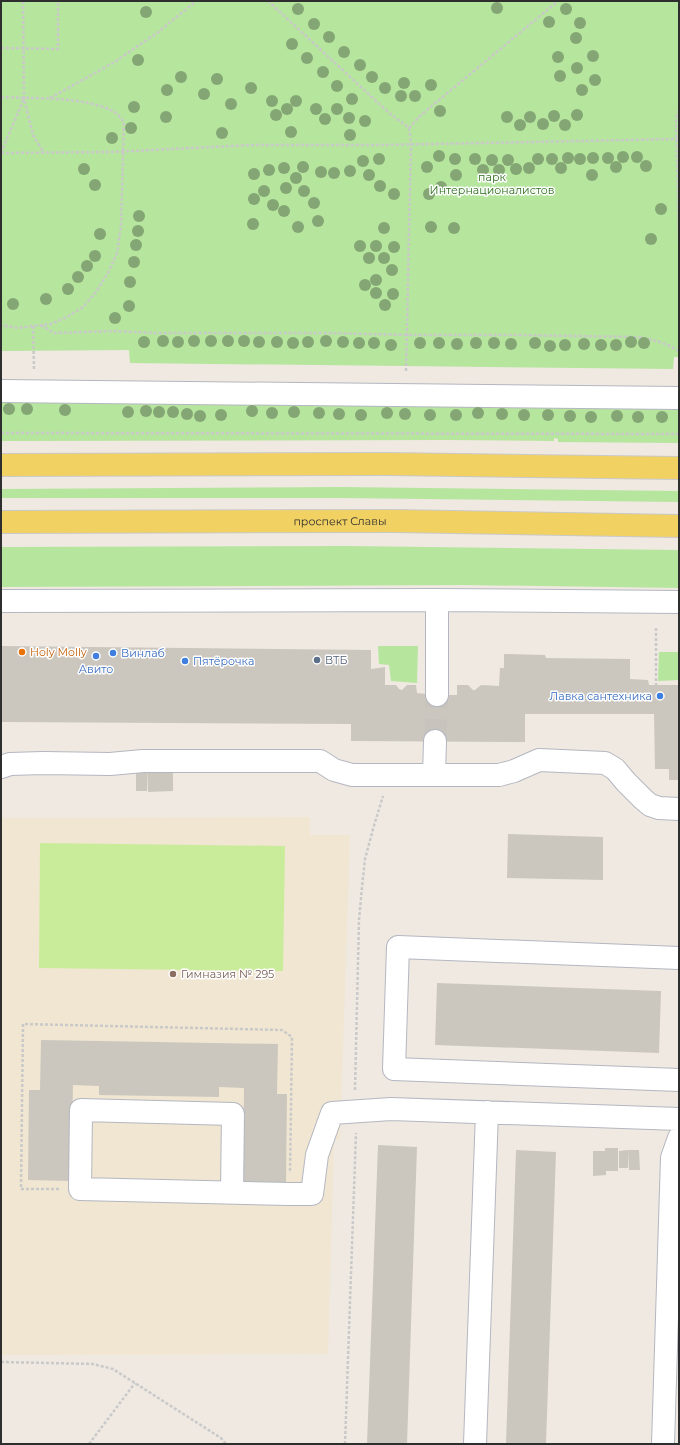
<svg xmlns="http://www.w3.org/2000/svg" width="680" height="1445" viewBox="0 0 680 1445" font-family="Montserrat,sans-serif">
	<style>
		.education { fill: #f0e6d1 }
		.green { fill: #b6e59e }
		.pitch { fill: #c9ec9a }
		.building { fill: #cbc7bf }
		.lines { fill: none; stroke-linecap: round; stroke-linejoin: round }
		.minor-tunnel { stroke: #c8c4bd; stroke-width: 22; stroke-dasharray: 22 11; stroke-linecap: butt }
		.minor-casing { stroke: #b4b7c1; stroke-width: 24 }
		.major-casing { stroke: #c9c9c9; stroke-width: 24 }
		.path { stroke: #c9c9c9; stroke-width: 2.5; stroke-dasharray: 3 2; stroke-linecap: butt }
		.minor { stroke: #fff; stroke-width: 22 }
		.major { stroke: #f2d163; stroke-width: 22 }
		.tree { fill: #84a574 }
		.food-dot { fill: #e8710a; stroke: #fff; stroke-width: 1.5 }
		.shop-dot { fill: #3f7fe0; stroke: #fff; stroke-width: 1.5 }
		.service-dot { fill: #5c6f8a; stroke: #fff; stroke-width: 1.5 }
		.education-dot { fill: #8d6e63; stroke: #fff; stroke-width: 1.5 }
		.labels { text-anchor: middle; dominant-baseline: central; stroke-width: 3; stroke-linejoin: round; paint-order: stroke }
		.park-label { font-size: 11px; fill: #2c6e1b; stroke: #fff }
		.street-label { font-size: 11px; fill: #2e2e2e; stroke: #fff }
		.food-label { font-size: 11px; fill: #c56008; stroke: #fff; text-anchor: start }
		.shop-label { font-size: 11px; fill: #366cbe; stroke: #fff; text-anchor: start }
		.service-label { font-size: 11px; fill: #4e5e75; stroke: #fff; text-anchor: start }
		.education-label { font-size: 11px; fill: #785e54; stroke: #fff; text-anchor: start }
	</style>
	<rect width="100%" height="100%" fill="#efe9e1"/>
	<path class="education" d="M310,817V835H350L340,1140L334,1139L328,1354L1,1355V818Z"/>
	<path class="green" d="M1,1H679V357H674L673,369L130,363L129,350L1,351Z
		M1,403H222L679,409V443L558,442V439L554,438V441L446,440L1,441Z
		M341,487L679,491V502L341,498H1V489Z
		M346,546L679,550V588L465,585L1,587V547Z
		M378,646H418L417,683L391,681L389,665L379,664Z
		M659,652H679V680L658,681Z"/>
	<path class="pitch" d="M40,843L285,846L283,971L39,968Z"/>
	<path class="building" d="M1,646L371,650V669L385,667V685H396L399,689L402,690L407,685H416L417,693L437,695H457V685H468L473,690H475L481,685L499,686L500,668H504V654L545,655L546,658L630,659V679L648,680L649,685H679V780H669V769H655L654,714H525V742L351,741V724L1,722Z
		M147,767H173V791L148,792Z
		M147,769V791H136V770Z
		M508,834L603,837V880L507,878Z
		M437,983L661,991L659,1053L435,1045Z
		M41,1040L278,1044L277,1094H287L286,1184H243L244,1088L219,1087V1097L99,1095V1086L73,1085L71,1181L28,1180L29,1090H40Z
		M378,1145L417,1147L407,1444H367Z
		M605,1148H618V1171H606V1175L593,1176V1151H605Z
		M516,1150L556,1152L546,1444H506Z
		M628,1150V1168H619V1151Z
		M628,1150H639L640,1170H629Z"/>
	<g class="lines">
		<path class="minor-tunnel" d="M435,741L437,695"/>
		<defs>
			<path id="minor" d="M1,391L679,398
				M1,601L437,600L679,602
				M437,695V600
				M1,767L10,764L43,763L110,764L143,761H320L334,770L352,775H499L514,771L539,760L605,763L615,769L626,782L643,799L650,805L659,808L679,809
				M434,775L435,741
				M679,958L398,947L394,1069L679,1080
				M232,1192L233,1114L81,1110L80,1189L289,1194H312L317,1155L332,1113L391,1109L679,1119
				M475,1444L487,1112
				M663,1444L672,1158L679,1138"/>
			<g id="major">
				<path d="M1,465L387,464L679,468"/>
				<path id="s1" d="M1,522L394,521L679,526"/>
			</g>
		</defs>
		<use href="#minor" class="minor-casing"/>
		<use href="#major" class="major-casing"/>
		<path class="path" d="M23,1L24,98L33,135L44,153
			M268,1L388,112L409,128L411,143L406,371
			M1,48L58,49V1
			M1,97C35,99 82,96 113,111C117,113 121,118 124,122L121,226L117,253L108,273L96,292L83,307L67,317L51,324L33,326L18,328L1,325
			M50,98L113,63L157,33L196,1
			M679,110L676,118L679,243
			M409,128L421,115L558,1
			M1,153L112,152L252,145H381L679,139
			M1,153L24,98
			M41,325L54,333L114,331L155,333H327L407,335H518L637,337C652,339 666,343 679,351
			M33,326L34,369
			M1,433L679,434
			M656,628V685
			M355,1090L359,920L362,887L365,859L373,829L383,796
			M59,1189H21L23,1024L282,1030L292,1037L290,1173
			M1,1362L93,1364L113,1369L221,1438L226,1444
			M89,1444L135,1383
			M345,1444L356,1133"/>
		<use href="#minor" class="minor"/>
		<use href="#major" class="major"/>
	</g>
	<g class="tree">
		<circle cx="497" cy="8" r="6"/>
		<circle cx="298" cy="9" r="6"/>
		<circle cx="566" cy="9" r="6"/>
		<circle cx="146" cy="12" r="6"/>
		<circle cx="549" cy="22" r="6"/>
		<circle cx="580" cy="23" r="6"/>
		<circle cx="314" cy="24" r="6"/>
		<circle cx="329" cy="37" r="6"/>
		<circle cx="576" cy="38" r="6"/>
		<circle cx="292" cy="44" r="6"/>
		<circle cx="344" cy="52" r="6"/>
		<circle cx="593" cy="56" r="6"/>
		<circle cx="558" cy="57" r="6"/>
		<circle cx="307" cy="58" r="6"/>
		<circle cx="138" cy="60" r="6"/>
		<circle cx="360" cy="65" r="6"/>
		<circle cx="577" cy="68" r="6"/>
		<circle cx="323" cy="72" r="6"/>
		<circle cx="560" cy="76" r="6"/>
		<circle cx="181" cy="77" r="6"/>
		<circle cx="372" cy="77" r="6"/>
		<circle cx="217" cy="79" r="6"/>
		<circle cx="595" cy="80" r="6"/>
		<circle cx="404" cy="83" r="6"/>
		<circle cx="431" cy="85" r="6"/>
		<circle cx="337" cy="86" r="6"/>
		<circle cx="251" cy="88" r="6"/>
		<circle cx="385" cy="88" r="6"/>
		<circle cx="167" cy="90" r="6"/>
		<circle cx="582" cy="90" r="6"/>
		<circle cx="204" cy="94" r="6"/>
		<circle cx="401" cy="96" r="6"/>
		<circle cx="415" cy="96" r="6"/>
		<circle cx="352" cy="99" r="6"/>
		<circle cx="272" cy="101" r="6"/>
		<circle cx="296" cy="101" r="6"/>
		<circle cx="231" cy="104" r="6"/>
		<circle cx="134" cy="107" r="6"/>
		<circle cx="287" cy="109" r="6"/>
		<circle cx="316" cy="109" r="6"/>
		<circle cx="337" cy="109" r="6"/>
		<circle cx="440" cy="111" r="6"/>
		<circle cx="276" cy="115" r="6"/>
		<circle cx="577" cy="115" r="6"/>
		<circle cx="554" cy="116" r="6"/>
		<circle cx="166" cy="117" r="6"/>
		<circle cx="507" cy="117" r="6"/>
		<circle cx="530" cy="117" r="6"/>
		<circle cx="349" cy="118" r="6"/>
		<circle cx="325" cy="119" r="6"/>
		<circle cx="365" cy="121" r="6"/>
		<circle cx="543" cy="124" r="6"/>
		<circle cx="520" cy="125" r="6"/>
		<circle cx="565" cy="125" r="6"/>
		<circle cx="131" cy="128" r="6"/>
		<circle cx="291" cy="132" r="6"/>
		<circle cx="222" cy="133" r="6"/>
		<circle cx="350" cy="135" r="6"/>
		<circle cx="112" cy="138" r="6"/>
		<circle cx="439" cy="156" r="6"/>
		<circle cx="623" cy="157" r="6"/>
		<circle cx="637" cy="157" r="6"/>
		<circle cx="568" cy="158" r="6"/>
		<circle cx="593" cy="158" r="6"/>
		<circle cx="608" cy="158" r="6"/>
		<circle cx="379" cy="159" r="6"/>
		<circle cx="455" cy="159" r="6"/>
		<circle cx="475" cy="159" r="6"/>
		<circle cx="538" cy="159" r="6"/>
		<circle cx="552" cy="159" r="6"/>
		<circle cx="580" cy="159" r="6"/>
		<circle cx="492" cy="160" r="6"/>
		<circle cx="508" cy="160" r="6"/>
		<circle cx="363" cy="161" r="6"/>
		<circle cx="646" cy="166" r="6"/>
		<circle cx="303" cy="167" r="6"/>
		<circle cx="427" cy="167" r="6"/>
		<circle cx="616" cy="167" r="6"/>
		<circle cx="284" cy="168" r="6"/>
		<circle cx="529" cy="168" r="6"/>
		<circle cx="561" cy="168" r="6"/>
		<circle cx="84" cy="169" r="6"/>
		<circle cx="516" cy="169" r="6"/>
		<circle cx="269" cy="170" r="6"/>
		<circle cx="483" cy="170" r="6"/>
		<circle cx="499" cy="170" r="6"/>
		<circle cx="350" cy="171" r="6"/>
		<circle cx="321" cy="172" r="6"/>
		<circle cx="334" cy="173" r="6"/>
		<circle cx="254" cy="174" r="6"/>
		<circle cx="369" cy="175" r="6"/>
		<circle cx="456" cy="175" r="6"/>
		<circle cx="592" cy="175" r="6"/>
		<circle cx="296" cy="178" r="6"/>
		<circle cx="95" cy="185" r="6"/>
		<circle cx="380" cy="186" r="6"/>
		<circle cx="441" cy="187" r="6"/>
		<circle cx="286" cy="188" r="6"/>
		<circle cx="264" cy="191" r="6"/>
		<circle cx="304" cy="191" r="6"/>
		<circle cx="394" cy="194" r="6"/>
		<circle cx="429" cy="194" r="6"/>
		<circle cx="254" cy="199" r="6"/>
		<circle cx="314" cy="203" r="6"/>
		<circle cx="273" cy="205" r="6"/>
		<circle cx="661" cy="209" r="6"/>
		<circle cx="284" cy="211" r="6"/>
		<circle cx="139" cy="216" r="6"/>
		<circle cx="318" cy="221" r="6"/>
		<circle cx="253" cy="224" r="6"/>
		<circle cx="298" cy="227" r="6"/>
		<circle cx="431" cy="227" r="6"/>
		<circle cx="384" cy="228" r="6"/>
		<circle cx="454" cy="228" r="6"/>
		<circle cx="138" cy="231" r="6"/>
		<circle cx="100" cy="234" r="6"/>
		<circle cx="651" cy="239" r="6"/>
		<circle cx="136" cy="245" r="6"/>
		<circle cx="360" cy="246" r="6"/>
		<circle cx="376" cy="246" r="6"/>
		<circle cx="394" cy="247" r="6"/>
		<circle cx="95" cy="256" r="6"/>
		<circle cx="369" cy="258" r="6"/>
		<circle cx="384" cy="258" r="6"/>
		<circle cx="134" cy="262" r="6"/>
		<circle cx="87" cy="266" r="6"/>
		<circle cx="392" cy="270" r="6"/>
		<circle cx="78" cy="277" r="6"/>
		<circle cx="376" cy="280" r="6"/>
		<circle cx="130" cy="282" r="6"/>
		<circle cx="365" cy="285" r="6"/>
		<circle cx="68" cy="289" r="6"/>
		<circle cx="376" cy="293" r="6"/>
		<circle cx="393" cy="294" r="6"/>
		<circle cx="46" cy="299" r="6"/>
		<circle cx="13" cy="304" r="6"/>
		<circle cx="385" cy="305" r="6"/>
		<circle cx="129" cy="306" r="6"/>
		<circle cx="115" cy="318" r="6"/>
		<circle cx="163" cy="341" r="6"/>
		<circle cx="194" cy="341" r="6"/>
		<circle cx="211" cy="341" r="6"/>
		<circle cx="228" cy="341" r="6"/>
		<circle cx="244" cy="341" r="6"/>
		<circle cx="326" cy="341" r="6"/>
		<circle cx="144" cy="342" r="6"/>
		<circle cx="178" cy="342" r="6"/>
		<circle cx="259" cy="342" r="6"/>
		<circle cx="277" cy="342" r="6"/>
		<circle cx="308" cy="342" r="6"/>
		<circle cx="343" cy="342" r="6"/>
		<circle cx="631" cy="342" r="6"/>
		<circle cx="293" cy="343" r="6"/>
		<circle cx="359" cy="343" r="6"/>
		<circle cx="374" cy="343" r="6"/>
		<circle cx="420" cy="343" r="6"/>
		<circle cx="439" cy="343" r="6"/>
		<circle cx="476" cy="343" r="6"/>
		<circle cx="494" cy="343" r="6"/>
		<circle cx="535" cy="343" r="6"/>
		<circle cx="644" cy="343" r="6"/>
		<circle cx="457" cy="344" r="6"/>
		<circle cx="511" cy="344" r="6"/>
		<circle cx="584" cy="344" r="6"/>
		<circle cx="391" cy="345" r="6"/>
		<circle cx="565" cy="345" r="6"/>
		<circle cx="601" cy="345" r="6"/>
		<circle cx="616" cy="345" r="6"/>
		<circle cx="550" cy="346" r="6"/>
		<circle cx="9" cy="409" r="6"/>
		<circle cx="27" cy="409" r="6"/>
		<circle cx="65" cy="410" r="6"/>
		<circle cx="146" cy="411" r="6"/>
		<circle cx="252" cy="411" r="6"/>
		<circle cx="128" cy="412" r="6"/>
		<circle cx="159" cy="412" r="6"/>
		<circle cx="173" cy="412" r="6"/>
		<circle cx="294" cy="412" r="6"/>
		<circle cx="272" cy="413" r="6"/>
		<circle cx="319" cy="413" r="6"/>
		<circle cx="387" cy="413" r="6"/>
		<circle cx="478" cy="413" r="6"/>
		<circle cx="187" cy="414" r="6"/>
		<circle cx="339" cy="414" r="6"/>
		<circle cx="405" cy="414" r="6"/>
		<circle cx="502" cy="414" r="6"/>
		<circle cx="221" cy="415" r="6"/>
		<circle cx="361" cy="415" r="6"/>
		<circle cx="430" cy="415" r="6"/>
		<circle cx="456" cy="415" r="6"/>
		<circle cx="524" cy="415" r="6"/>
		<circle cx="548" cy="415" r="6"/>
		<circle cx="200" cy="416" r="6"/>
		<circle cx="570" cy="416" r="6"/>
		<circle cx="617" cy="416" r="6"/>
		<circle cx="591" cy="417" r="6"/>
		<circle cx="638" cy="417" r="6"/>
		<circle cx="662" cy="417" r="6"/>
	</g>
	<circle class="food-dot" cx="22" cy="652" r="4"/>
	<g class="shop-dot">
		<circle cx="113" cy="653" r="4"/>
		<circle cx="96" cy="656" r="4"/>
		<circle cx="185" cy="661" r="4"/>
		<circle cx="660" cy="696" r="4"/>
	</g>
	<circle class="service-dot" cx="317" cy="660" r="4"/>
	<circle class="education-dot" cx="173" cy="974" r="4"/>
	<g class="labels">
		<g class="park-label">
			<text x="492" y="177">парк<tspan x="492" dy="13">Интернационалистов</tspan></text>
		</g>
		<g class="street-label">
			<text stroke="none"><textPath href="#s1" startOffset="339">проспект Славы</textPath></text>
		</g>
		<g class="food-label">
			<text x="30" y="652">Holy Molly</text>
		</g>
		<g class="shop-label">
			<text x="121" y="653">Винлаб</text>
			<text x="193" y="661">Пятёрочка</text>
			<text x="96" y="669" text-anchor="middle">Авито</text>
			<text x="652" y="696" text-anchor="end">Лавка сантехника</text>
		</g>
		<g class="service-label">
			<text x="325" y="660">ВТБ</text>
		</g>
		<g class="education-label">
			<text x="181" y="974">Гимназия № 295</text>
		</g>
	</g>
	<rect width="680" height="1445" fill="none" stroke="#2e2e2e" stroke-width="4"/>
</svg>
